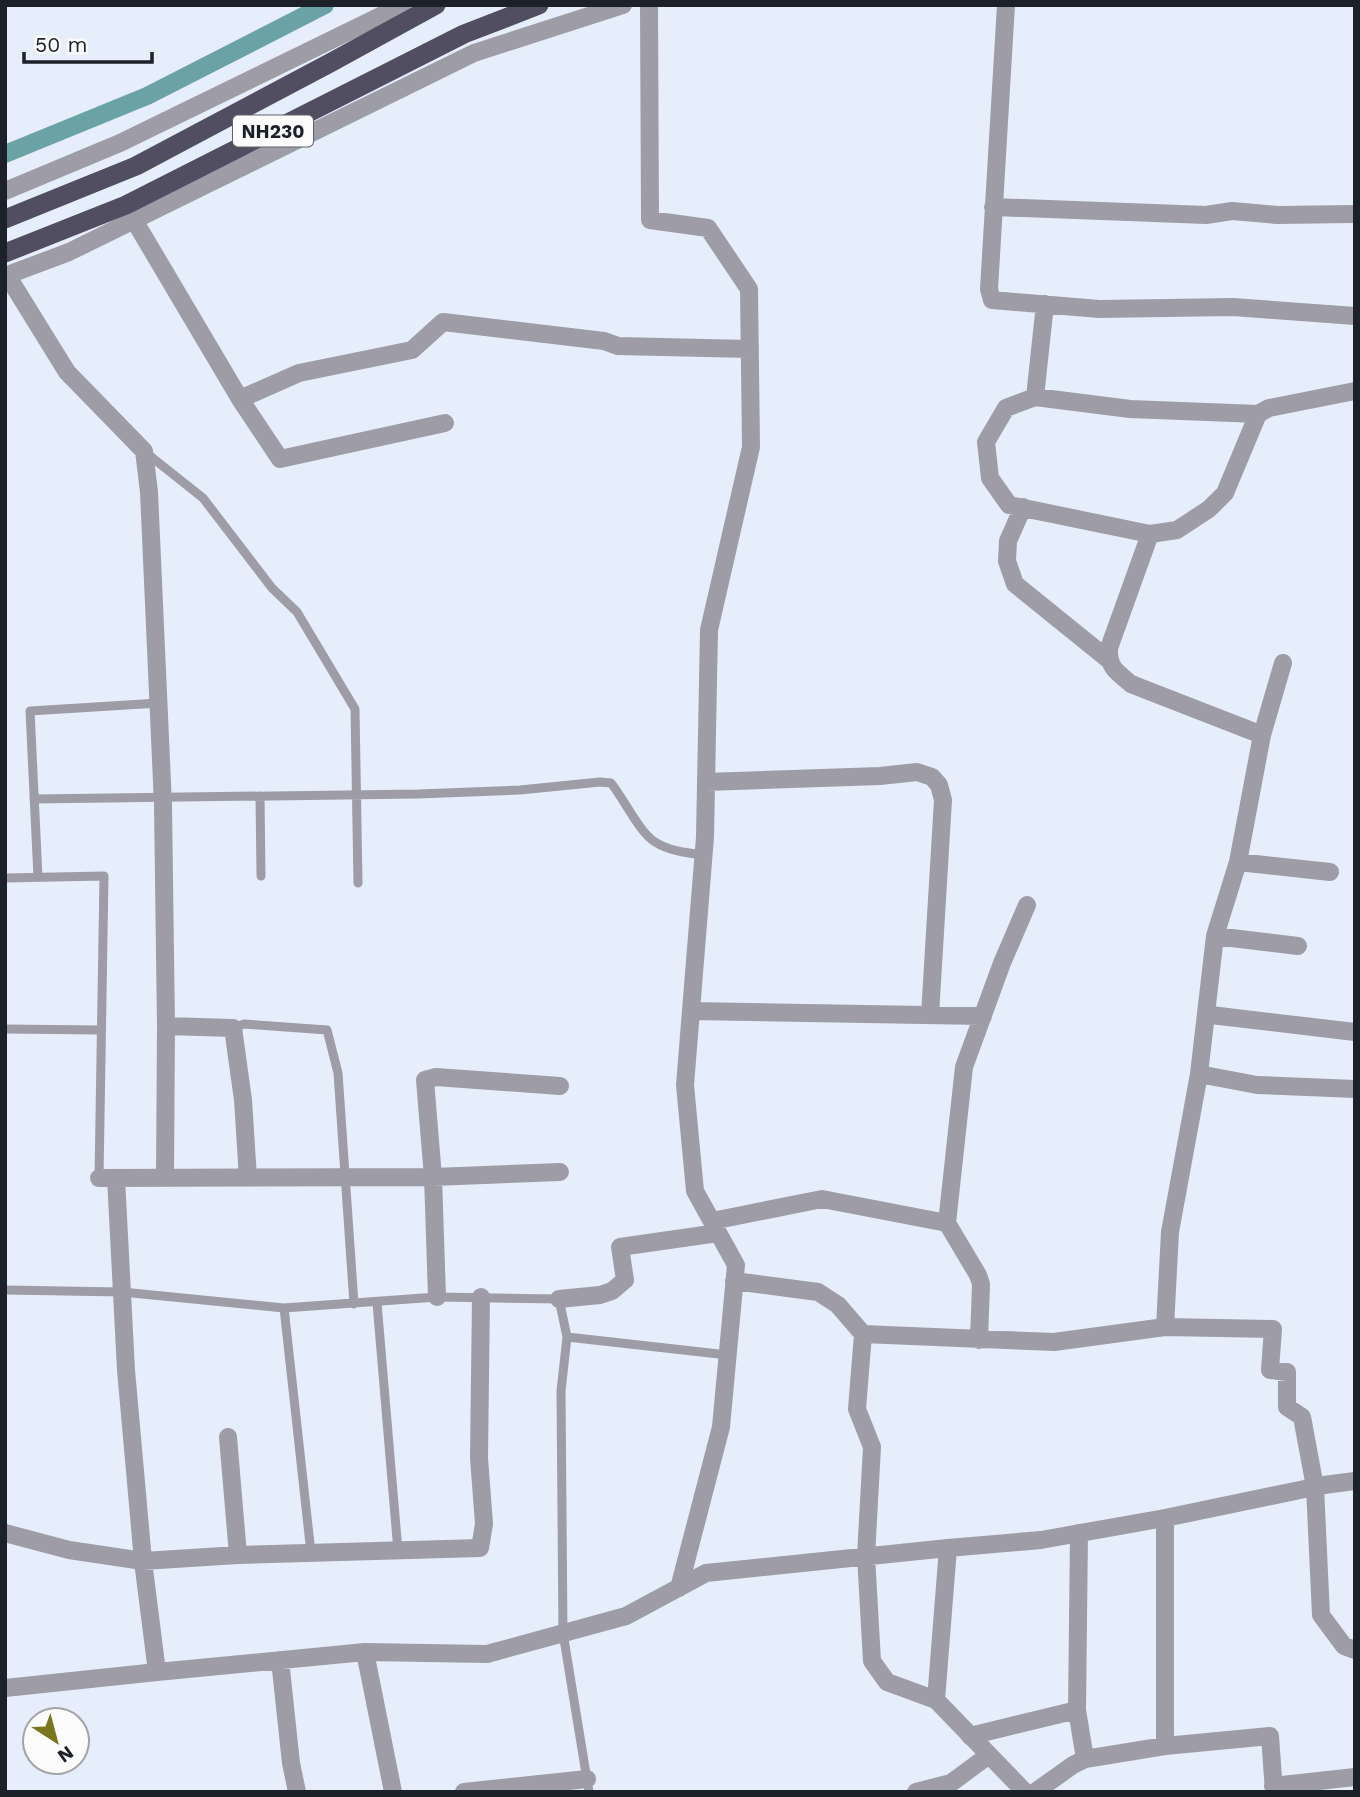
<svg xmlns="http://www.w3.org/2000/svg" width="1360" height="1797" viewBox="0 0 1360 1797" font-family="'Work Sans',sans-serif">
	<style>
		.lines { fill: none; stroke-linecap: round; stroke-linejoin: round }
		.canal { stroke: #6aa2a5; stroke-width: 18 }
		.service { stroke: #9e9ca7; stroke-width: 9 }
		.minor { stroke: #9e9ca7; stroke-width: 18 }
		.tertiary { stroke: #9e9ca7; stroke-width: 18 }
		.trunk { stroke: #524e62; stroke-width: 19 }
		.labels { text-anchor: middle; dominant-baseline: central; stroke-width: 7; stroke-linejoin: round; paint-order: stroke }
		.shield { fill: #fbfbfb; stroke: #5e6268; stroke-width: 2 }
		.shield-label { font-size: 19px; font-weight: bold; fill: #1b2029 }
	</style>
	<rect width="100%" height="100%" fill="#e6eefc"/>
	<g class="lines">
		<path class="canal" d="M5,154L147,96L325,5"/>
		<path class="service" d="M145,452L203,498L272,588L297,612L355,709L358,883
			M260,796L261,876
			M34,799L418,794L520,790L600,782L611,783C624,799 639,832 655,842C669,851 688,853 704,855
			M38,877L30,711L159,703
			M5,878L104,876L99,1178
			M233,1028L244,1024L327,1030L338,1073L354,1304
			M5,1029L101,1030
			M5,1290L122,1292L284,1308L437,1297L559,1299L567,1337L561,1391L563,1633L589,1792
			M377,1303L398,1551
			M284,1308L311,1553
			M567,1337L728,1355"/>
		<path class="minor" d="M649,5L650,220L708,228L749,289L751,447L709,630L705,837L685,1085L695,1191L736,1265L721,1427L679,1588
			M1006,5L989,289L992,300L1099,309L1233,307L1355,316
			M993,207L1206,215L1232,211L1277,215L1355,214
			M134,220L240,399L280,459L445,423
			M7,275L67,372L144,451L149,492L163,805L166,1026L165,1178
			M1035,397L1045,304
			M240,399L299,373L412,350L443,322L604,341L618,346L750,349
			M1023,507L1008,541L1007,561L1015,584L1109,660
			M1150,534L1009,505L990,478L986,442L1006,408L1035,397L1130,409L1258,414
			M1262,735L1283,663
			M706,782L880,776L917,772L932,777L939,785L943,800L930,1015
			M1238,862L1330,872
			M1215,936L1298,946
			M691,1011L983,1016
			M1211,1015L1355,1032
			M166,1026L233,1028L243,1100L248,1178
			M1199,1074L1257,1085L1355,1089
			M99,1178L433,1177L560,1172
			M116,1178L126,1370L143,1561L157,1672L365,1652L393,1792
			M712,1221L822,1199L947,1223
			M734,1281L818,1292L838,1305L863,1334L1054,1342L1165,1327L1273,1329L1270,1370L1287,1372V1407L1302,1417L1315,1487L1321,1615L1344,1646L1355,1650
			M437,1297L433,1177L425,1080L436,1077L560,1086
			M559,1299L600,1295L612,1291L625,1280L620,1247L718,1233
			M1165,1327L1170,1232L1199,1074L1215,936L1238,862L1262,735L1131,684C1117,672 1108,668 1109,648L1150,534L1177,530L1209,509L1225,493L1258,414L1269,408L1355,391
			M863,1334L857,1409L872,1447L866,1556L872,1661L887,1682L936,1700
			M979,1340L981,1284L978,1275L947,1223L964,1067L1002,963L1027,905
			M228,1437L238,1555
			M1165,1518V1746
			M5,1533L69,1550L143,1561L238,1555L480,1548L484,1524L479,1458L481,1297
			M1079,1533L1077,1710L1085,1759
			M365,1652L487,1654L626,1616L706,1573L948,1548
			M280,1660L291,1763L297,1792
			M5,1688L157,1672
			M970,1736L1077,1710
			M1273,1786L1355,1777
			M464,1792L587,1779
			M916,1792L951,1783L989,1755
			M1035,1792L1073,1765L1085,1759L1165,1746L1270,1736L1274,1792"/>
		<path class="tertiary" d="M5,191L120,143L403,5
			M5,276L69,252L474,53L623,5
			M1025,1792L936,1700L948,1548L1041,1540L1165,1518L1324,1485L1355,1481"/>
		<path class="trunk" d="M5,219L136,166L330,63L436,5
			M5,253L126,205L464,34L539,5"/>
	</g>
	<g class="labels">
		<rect class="shield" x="233" y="115.5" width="80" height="31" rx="5"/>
		<g class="shield-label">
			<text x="273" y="131">NH230</text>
		</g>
	</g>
	<rect width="1360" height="1797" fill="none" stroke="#1b2029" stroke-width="14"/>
	<g transform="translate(56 1741) rotate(144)"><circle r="33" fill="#fbfbfb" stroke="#a1a3a7" stroke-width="2"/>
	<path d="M0-5L12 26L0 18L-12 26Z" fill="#7a761b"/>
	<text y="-10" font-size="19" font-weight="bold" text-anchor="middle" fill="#1b2029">N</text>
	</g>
	<path d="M24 52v10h128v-10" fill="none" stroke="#1b2029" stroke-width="3.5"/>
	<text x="35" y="52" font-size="21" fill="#1b2029" stroke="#fbfbfb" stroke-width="5" paint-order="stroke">50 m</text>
</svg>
